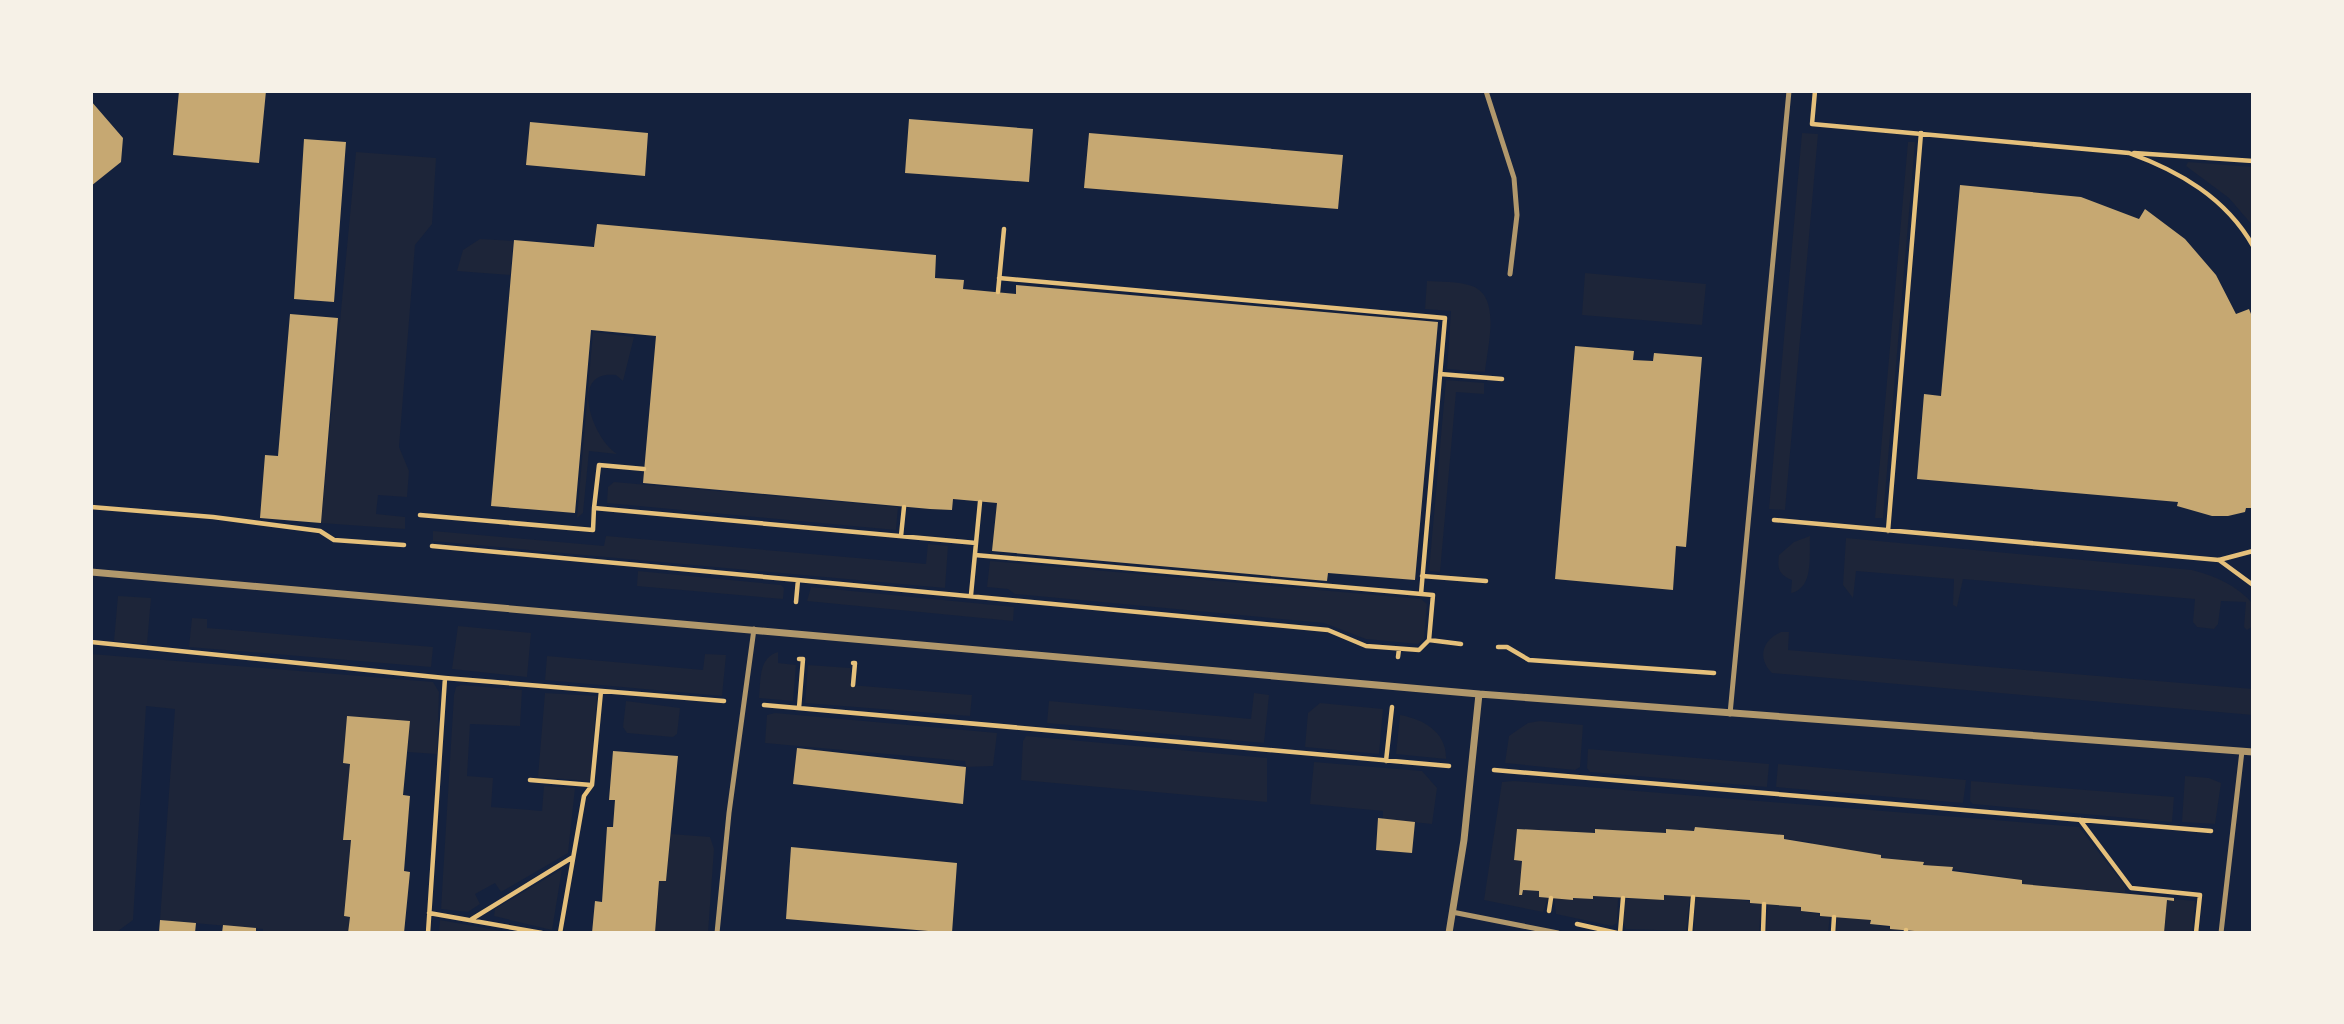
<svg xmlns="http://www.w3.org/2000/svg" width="2344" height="1024" viewBox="0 0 2344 1024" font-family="'PT Sans',sans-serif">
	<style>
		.green { fill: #1d2539 }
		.building { fill: #c6a872 }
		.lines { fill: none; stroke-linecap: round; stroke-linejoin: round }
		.path { stroke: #e5c07b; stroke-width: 4.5 }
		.service { stroke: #b1986c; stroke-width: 5 }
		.minor { stroke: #b1986c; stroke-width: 7 }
	</style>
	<rect width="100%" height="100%" fill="#14213d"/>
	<path class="green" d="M1802,133L1818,134L1785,510L1769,509Z
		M1908,142H1915L1883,518H1875Z
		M356,152L436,158L432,224L415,245L399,447L409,471L407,497L378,495L376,514L405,517V529L321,523Z
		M2188,162L2253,167V226L2229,198L2186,166Z
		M480,239L513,241L510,275L457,271L463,250Z
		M1585,273L1706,284L1702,325L1582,315Z
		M1427,281C1441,282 1458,281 1472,286C1502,297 1487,348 1485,372L1447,369L1451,311L1425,309Z
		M593,332L634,337L623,381L616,375C568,369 592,438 617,454L589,451L583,513L577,518Z
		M1446,380L1484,383V394L1456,392L1440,572L1429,571Z
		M614,482L898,507L896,530L607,503L608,487Z
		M433,531L604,546L606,536L926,564L928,544L948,546L945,588L433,541Z
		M1810,536C1809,556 1814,588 1791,593L1792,580C1779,575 1777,569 1779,555L1794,542Z
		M1846,538L2192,570C2216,576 2236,585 2253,604V626L2247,630L2244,627L2246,602L2221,601L2218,624L2214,629L2197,627L2193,622L2195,599L1963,579L1957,607L1953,605L1954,579L1856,571L1853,598L1843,585Z
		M990,561L1421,599L1427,604L1424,639L1418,644L1366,639L1324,623L1015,594L1008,589L987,587Z
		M638,571L781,585L784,588L783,599L637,586Z
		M811,587L1014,607L1013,621L807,601Z
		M118,596L151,598L147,644L114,641Z
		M192,618L207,619V628L433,647L431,667L189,647Z
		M458,626L531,633L527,677L452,669Z
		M1781,632H1789L1788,650L2253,689V715L1772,673C1757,658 1762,640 1781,632Z
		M778,652V663L796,665L793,701L759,698C761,680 758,658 778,652Z
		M91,654L433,682L439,692L437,754L408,752L410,721L347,716L343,763L350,764L343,839L351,840L344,916L350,917L348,933H263V929L160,920L175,709L146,706L133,920L118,931L91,933Z
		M705,654L726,655L722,696L545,680L547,656L703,670Z
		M808,665L850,668V685L972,695L970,716L805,703Z
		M461,685L522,690L520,726L470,724L467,776L493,778L491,807L542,811L544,786L575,788L568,853L501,892L495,883L475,894L480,904L468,912L441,909L454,695L456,687Z
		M545,693L597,696L590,781L538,777Z
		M1254,693L1269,695L1264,743L1047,723L1049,701L1251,719Z
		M626,701L680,708L677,734L673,737L627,733L623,727Z
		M1320,703L1383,709L1379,754L1305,747L1308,713Z
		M775,713L997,733L993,766L966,767L965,761L765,743L767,715Z
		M1400,715C1423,719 1447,732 1446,759L1396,754Z
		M1540,721L1583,725L1580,767L1575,770L1505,763L1509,736L1528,723Z
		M1026,736L1267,758V802L1021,780L1023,741Z
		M1588,749L1769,764L1767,787L1590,772L1587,768Z
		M1314,762L1422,771L1437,788L1432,824L1383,819V811L1310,804Z
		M1778,764L1966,780L1963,803L1776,787Z
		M2185,776L2209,778L2221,783L2215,824L2182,822Z
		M1514,781L2079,827L2125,886V893L2022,884V880L1881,858V855L1812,845V842L1784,839V835L1695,827L1694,831L1667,829L1666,833L1595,829V833L1518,829L1514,860L1522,861L1519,895H1522L1523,890L1539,891V897L1548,898L1543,912L1484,900L1502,782Z
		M1971,781L2174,797L2172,822L1973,804L1970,801Z
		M671,834L710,837L714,849L708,933H655L659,881H666Z
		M562,869L552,930L494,916L495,909Z
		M1664,895L1690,896L1686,931L1626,929L1623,923L1625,899H1664Z
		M1593,896L1618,898L1617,923L1612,926L1556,914L1554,898L1593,899Z
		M1715,896L1761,903L1759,933H1694L1695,897Z
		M2174,899L2195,901L2192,933L2164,931L2167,900Z
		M1768,904L1801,907V911L1830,916L1828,933H1766Z
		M1837,917L1871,920V924L1903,930V933H1836Z
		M440,920L513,933H439Z"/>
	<path class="building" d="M179,91H266L259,163L173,155Z
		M91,101L123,138L121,162L91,186Z
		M909,119L1033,129L1029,182L905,173Z
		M530,122L648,133L645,176L526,165Z
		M1089,133L1343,155L1338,209L1084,188Z
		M304,139L346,142L334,302L294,299Z
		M1960,185L2081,197L2139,219L2145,209L2185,239L2216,275L2236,314L2249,309L2253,319V508H2246L2245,512L2228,516H2212L2177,506L2178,502L1917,479L1924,394L1941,396Z
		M597,224L936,255L935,278L964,280L963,289L1016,294V285L1438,322L1415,580L1328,573L1327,581L992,551L997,503L953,499L952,510L930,509L643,483L656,336L591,330L575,513L491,506L514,240L594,247Z
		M290,314L338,318L321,523L260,518L265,455L278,456Z
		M1575,346L1634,351L1633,360L1653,361L1654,353L1702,357L1686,547L1676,546L1673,590L1555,579Z
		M347,716L410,721L403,795L410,796L404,871L410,872L404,933H348L350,917L344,916L351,840H343L350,764L343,763Z
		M797,748L966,767L963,804L793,784Z
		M613,751L678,756L666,881H659L655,933H592L595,901L602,902L607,827H613L615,800H609Z
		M1378,818L1415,822L1412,853L1376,850Z
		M1695,827L1784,835V839L1881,855V858L1924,862L1923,865L1953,867L1952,871L2022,880V884L2174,898V901L2167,900L2164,933H1939L1890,929V926L1870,924L1871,920L1820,916V913L1801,911V907L1750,903V900L1664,895V900L1593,896V899L1573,898V900L1539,897V891L1523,890L1522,895H1519L1522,861L1514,860L1517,829L1595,833V829L1666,833V829L1694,831Z
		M791,847L957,863L952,933L786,919Z
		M160,920L196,923L195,933H159Z
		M223,925L256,928V933H222Z"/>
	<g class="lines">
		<path class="path" d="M1815,91L1812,124L2129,153C2179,171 2226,198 2253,246
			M2134,153L2253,161
			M999,278L1445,318L1421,594
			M998,292L1004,229
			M1440,374L1502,379
			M91,507L213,517L320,531L334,540L404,545
			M594,508L599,465L644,469
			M420,515L593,530L594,508L976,543
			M1774,520L2219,560L2253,551
			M1888,531L1921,133
			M901,536L904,507
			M432,546L798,580L796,602
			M975,555L1433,595L1429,640
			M2219,560L2253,585
			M1422,576L1486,581
			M798,580L1328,630L1366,646L1419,650L1429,640L1461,644
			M971,595L980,502
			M91,642L445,678L724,701
			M1498,647H1507L1529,660L1714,673
			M1398,657L1399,649
			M853,663H855L853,685
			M764,705L1449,766
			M799,708L803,659H799
			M1386,761L1392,707
			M1494,770L2211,831
			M530,780L591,785
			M2080,820L2131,888L2200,895L2196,933
			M1549,911L1551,898
			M429,913L542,933
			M472,919L573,857
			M1577,924L1617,933
			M428,933L445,678
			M560,933L584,796L592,785L601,691
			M1620,933L1623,898
			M1690,933L1693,897
			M1763,933L1764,904
			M1833,933L1834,917
			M1906,933V930"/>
		<path class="service" d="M1486,91L1514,178L1517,215L1510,274
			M1730,714L1789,91
			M1452,912L1558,933
			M717,933L729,813L754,629
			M2221,933L2242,751"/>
		<path class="minor" d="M91,572L1479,694L2253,752
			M1449,933L1464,840L1479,694"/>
	</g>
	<rect width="2344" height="1024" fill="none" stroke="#f6f1e7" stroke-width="186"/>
</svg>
